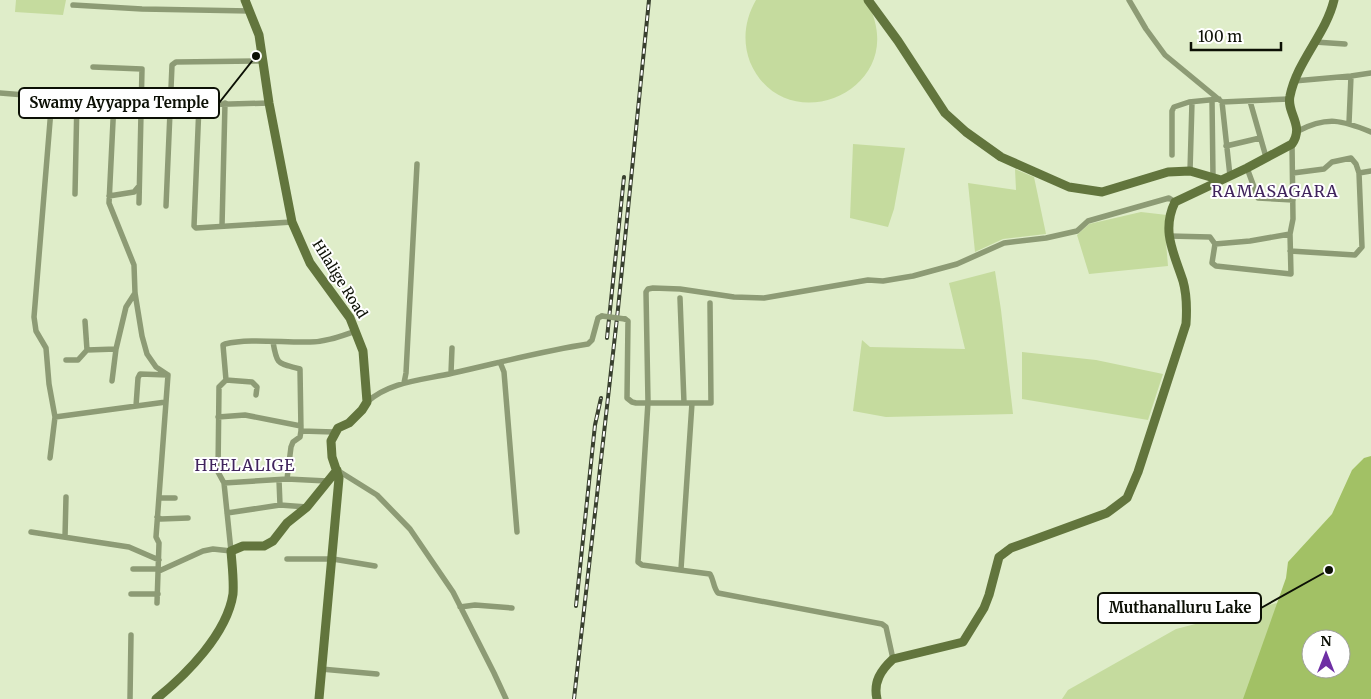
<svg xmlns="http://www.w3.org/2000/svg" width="1371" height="699" viewBox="0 0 1371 699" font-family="Merriweather,serif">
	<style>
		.green { fill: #c5db9e }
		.water { fill: #a2c165; fill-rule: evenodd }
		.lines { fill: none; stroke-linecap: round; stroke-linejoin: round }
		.street { stroke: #8d9b75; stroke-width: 5.5 }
		.secondary { stroke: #62753d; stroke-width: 9 }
		.rail-casing { stroke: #39402f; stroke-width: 4 }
		.rail { stroke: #fff; stroke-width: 2; stroke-dasharray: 5.5; stroke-linecap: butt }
		.street-bridge { stroke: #8d9b75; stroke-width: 5.5 }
		.labels { text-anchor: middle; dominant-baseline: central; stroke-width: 4; stroke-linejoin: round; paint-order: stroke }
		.street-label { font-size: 14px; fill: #0c1005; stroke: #fff }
		.quarter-label { font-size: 16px; letter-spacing: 1px; fill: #40245d; stroke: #fff }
		.leader { fill: none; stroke: #0c1005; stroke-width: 2 }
		.callout-dot { fill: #0c1005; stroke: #fff; stroke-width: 2 }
		.callout { fill: #fff; stroke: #0c1005; stroke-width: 2 }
		.callout-label { font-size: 15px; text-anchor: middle; font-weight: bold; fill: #0c1005 }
	</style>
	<rect width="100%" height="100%" fill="#dfedc9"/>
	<path class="green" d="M16,0H66L63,15L15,12Z
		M756,0H866C916,89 785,145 750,62C742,41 745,19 756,0Z
		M853,144L905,148L894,209L888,227L850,218Z
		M1015,169L1034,177L1046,234L1003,239L975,252L968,183L1016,190Z
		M1141,212L1167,215L1165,230L1168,266L1089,274L1077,235L1089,224Z
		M995,271L1001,310L1013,414L886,417L853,411L862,340L870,347L965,349L949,283Z
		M1022,352L1096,360L1163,374L1148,420L1022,399Z
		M1308,595L1311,639V669H1341L1371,699H1062L1068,690L1176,629Z"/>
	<path class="water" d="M1371,456V699H1243L1286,578L1288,562L1332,514L1352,470L1364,458ZM1311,639H1341V669H1311Z"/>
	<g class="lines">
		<path class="street" d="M1129,0L1146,29L1165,55L1222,102L1289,99
			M73,5L142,9L250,11
			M1315,42L1345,44
			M93,67L142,69L139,203
			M1294,81L1351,76L1371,73
			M0,93L161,106L269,103
			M52,97L34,317L36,331L46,348L49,384L55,417
			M1212,100L1213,177
			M114,101L109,203L134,265L135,293L142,336L147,354L156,367L168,375L156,537L159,543L157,603
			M1250,101L1266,157
			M1222,102L1230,176
			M199,105L194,226L196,228L292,222
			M1349,123L1351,76
			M1298,131C1327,116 1342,120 1371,132
			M1226,146L1260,138
			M1172,155V111L1174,107L1189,102L1219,99
			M1247,168L1258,198L1293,200
			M1190,171L1192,102
			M1293,173L1324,169L1332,162L1351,158L1356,164L1359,173
			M75,194L77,99
			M109,196L134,192L139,186
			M166,206L172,65L176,62L263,61
			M222,226L225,103
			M1290,234L1250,241L1215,244L1212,263L1216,266L1291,274L1290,234L1293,219L1292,144
			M1169,236L1210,237L1215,244
			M1290,251L1355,255L1362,247L1359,173L1371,171
			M680,298L684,403
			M625,319L628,321L627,398L632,402L636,403H711L710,303
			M273,342C277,366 278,363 300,369L301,431L300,437L293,442L291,447L287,479
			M87,350L116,349L126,307L135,293
			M66,360H78L87,350L85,321
			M500,362L504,372L517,532
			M451,373L452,348
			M226,380L252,382L257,387L256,395
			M112,381L116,349
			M404,383L406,373L417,164
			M367,402C390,381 424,380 453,373C498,363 542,351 588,344L592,340L598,318L602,316
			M136,406L138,378L140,374L168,375
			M218,417L245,415L301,426
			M301,431L334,432
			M50,458L55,417L166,402
			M337,470L377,495L410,529L453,592L494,673L506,699
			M224,483L287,479L327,481
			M159,498H175
			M280,505L307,507
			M227,513L280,505L279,480
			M157,517L161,519L188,518
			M31,532L129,547L159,560
			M65,537L66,497
			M287,559H333L375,566
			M133,569H159
			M681,569L692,403
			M159,571L203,551L213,549L231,551L224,483L218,472L219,387L226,380L223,345L225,344C249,338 285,343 310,342C326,342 341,336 356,331
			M131,594H158
			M460,607L475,605L512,608
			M893,659L886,627L882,624L718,593C713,587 714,580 710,574L642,565L638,562L648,402L646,292L648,289L653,288L680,289L734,297L764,298L868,280L883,281L913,276L957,264L1004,243L1046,238L1077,231L1088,221L1169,198L1175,202
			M321,669L377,674
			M130,699L131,635"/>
		<path class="secondary" d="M245,0L259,35L269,103L292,222L310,263L350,318L363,351L367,402L362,410L349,423L338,428L331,441L332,457L339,478L319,699
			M868,0L898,41L945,113L966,132L1001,157L1069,187L1102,192L1168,172L1190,171L1221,180
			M156,699C186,675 227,634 233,594C234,580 232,565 231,551L243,546H264L273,541L287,523L307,507L337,470
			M877,699C873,682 881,670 893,659L963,642L984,608L989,595L999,557L1011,548L1107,513L1127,498L1138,472L1186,324C1187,309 1187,295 1183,281C1174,253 1161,231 1175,202L1247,168L1292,144C1305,125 1286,113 1290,96C1297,61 1326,34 1334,0"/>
		<defs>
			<path id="rail" d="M607,338L624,177
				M576,606L595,425L601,398
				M574,699L618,309L649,0"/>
		</defs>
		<use href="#rail" class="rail-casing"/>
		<use href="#rail" class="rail"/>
		<path class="street-bridge" d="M602,316L625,319"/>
	</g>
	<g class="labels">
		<g class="street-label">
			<text transform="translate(340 279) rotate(58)">Hilalige Road</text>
		</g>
		<g class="quarter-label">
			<text x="1275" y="191">RAMASAGARA</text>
			<text x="245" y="465">HEELALIGE</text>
		</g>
	</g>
	<path class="leader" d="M256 56L219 103M1329 570L1261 608"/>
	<g class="callout-dot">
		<circle cx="256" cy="56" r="5"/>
		<circle cx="1329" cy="570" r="5"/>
	</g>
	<g class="callout">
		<rect x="19" y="88" width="200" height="30" rx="5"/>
		<rect x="1098" y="593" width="163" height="30" rx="5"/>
	</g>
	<g class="callout-label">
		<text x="119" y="108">Swamy Ayyappa Temple</text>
		<text x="1180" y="613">Muthanalluru Lake</text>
	</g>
	<g transform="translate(1326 654)"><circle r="24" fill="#ffffff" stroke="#9e9f9b"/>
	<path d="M0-4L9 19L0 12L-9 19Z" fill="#6e2fa4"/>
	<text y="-8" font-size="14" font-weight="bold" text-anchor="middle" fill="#0c1005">N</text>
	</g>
	<path d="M1191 42v8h90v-8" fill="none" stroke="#0c1005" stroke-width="2.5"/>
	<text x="1198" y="42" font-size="15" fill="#0c1005" stroke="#ffffff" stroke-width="4" paint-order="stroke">100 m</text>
</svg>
